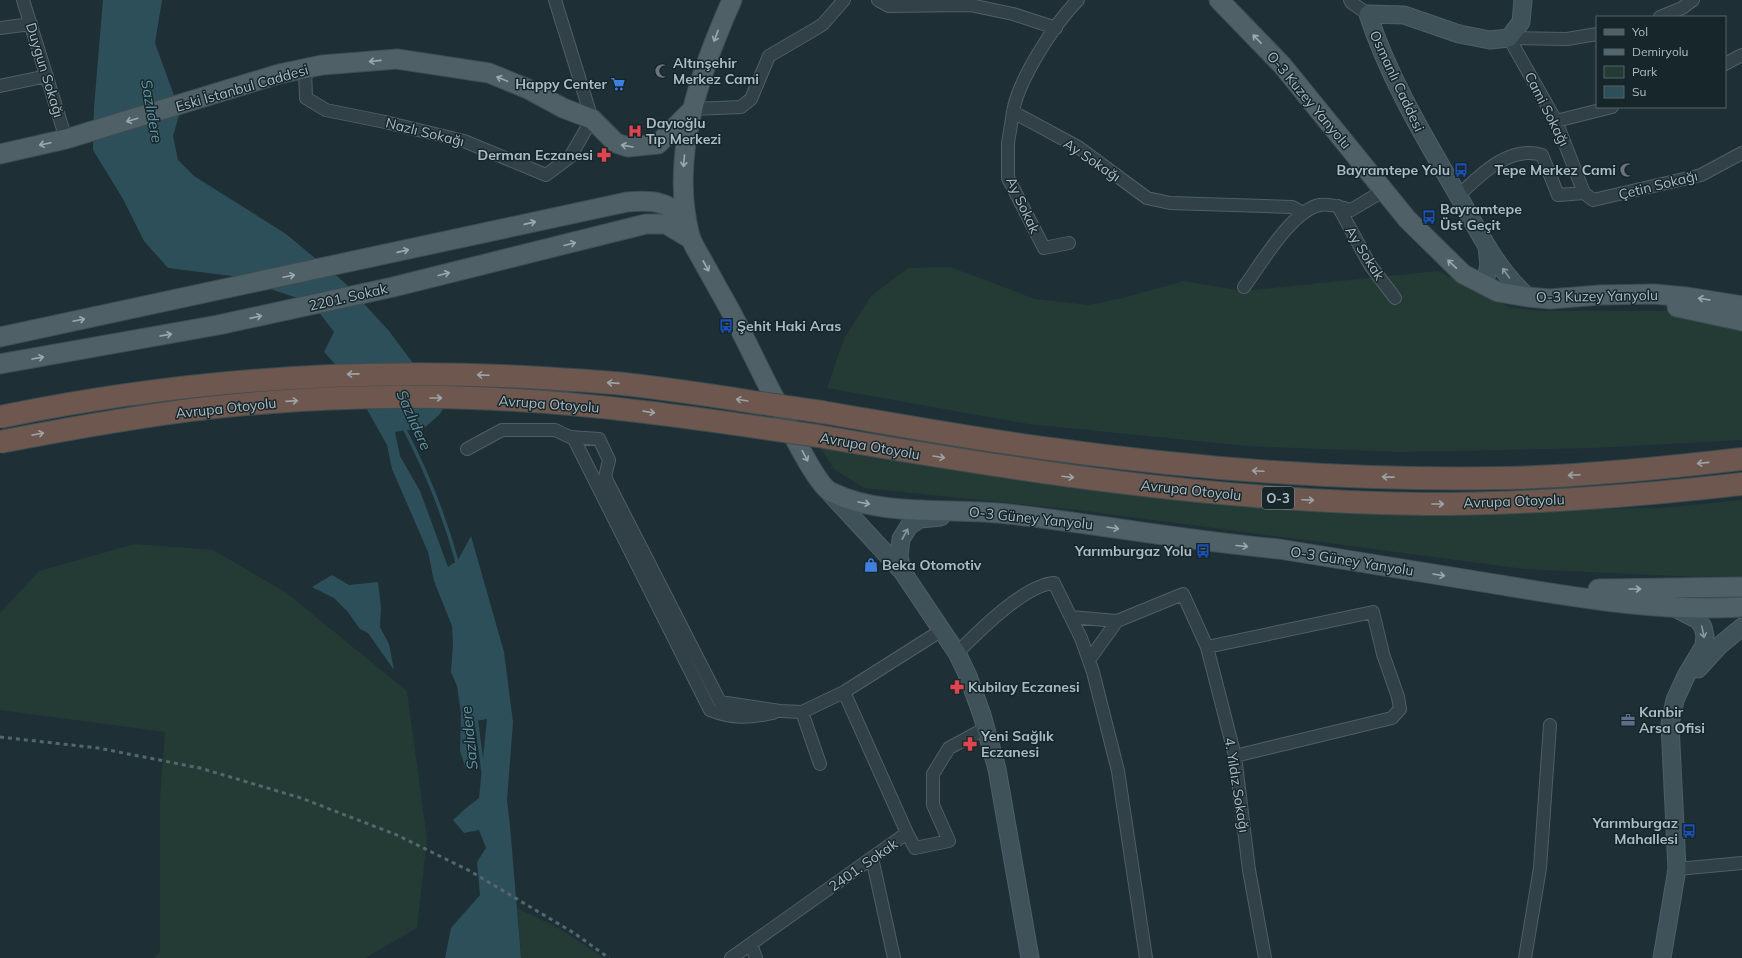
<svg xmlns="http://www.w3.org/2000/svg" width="1742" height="958" viewBox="0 0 1742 958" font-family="Mulish,sans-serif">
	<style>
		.green { fill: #233b34 }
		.water { fill: #2d4f5a }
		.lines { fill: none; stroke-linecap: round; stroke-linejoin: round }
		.stream { stroke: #2d4f5a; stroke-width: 3.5 }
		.street-casing { stroke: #4f5f65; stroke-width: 14 }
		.secondary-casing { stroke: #4f5f65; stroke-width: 19 }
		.primary-casing { stroke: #3e4d53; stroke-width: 21 }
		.highway-casing { stroke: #3c4c51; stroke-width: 24 }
		.street { stroke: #324147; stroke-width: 12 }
		.secondary { stroke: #3f525a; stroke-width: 17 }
		.primary { stroke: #4f6167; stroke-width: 19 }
		.highway { stroke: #6d574e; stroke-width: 22 }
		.rail { stroke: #53676e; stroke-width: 3; stroke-dasharray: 4 4; stroke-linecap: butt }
		.highway-bridge-casing { stroke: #3c4c51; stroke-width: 24; stroke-linecap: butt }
		.highway-bridge { stroke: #6d574e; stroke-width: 22 }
		.oneway { stroke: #99abb1 }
		.oneway2 { stroke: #85989f }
		.oneway3 { stroke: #9ca4a6 }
		.labels { text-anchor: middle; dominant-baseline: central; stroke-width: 3; stroke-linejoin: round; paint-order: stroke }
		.shield { fill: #17262b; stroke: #7f9096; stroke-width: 1 }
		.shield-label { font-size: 13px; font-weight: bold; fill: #abbdc4 }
		.poi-label { font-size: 14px; font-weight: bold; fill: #abbdc4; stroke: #17262b; text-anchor: start }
		.street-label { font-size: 14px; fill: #abbdc4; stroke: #17262b }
		.water-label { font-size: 15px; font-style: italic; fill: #6295a5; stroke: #17262b }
	</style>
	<rect width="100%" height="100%" fill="#1e3036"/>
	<path class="green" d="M950,267L1035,299L1088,305L1123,298L1184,281L1243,291L1438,271L1511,308L1545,311H1674L1742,328V440L1592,448L1400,452L1247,446L1028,424L827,388L844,339L871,296L908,268Z
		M819,446L893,459L1106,492L1266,509L1403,511L1661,508L1742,500V579L1524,569L1086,511L864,488L835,470Z
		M135,544L213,550L285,592L407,691L427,839L417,928L365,958H154L160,951V798L165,732L0,710V613L39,571Z
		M517,908L560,929L604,958H521Z"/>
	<path class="water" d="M103,0H162L155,43L180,112L173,136L178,160L194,176L286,234L345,283L389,331L445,406L439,415L422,430H406L395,432L400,456L420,491L448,567L458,560L471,536L504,652L513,722L507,800L510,826L521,958H445L451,928L480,895L477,862L486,848L479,830L464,833L453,820L465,809L479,798L487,719L475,721L471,761L466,769L460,751L461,713L457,686L451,672L453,644L452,626L434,581L428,552L392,469L387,445L351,381L324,352L334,332L312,303L232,276L168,268L144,241L123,199L93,150L94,108Z
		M332,575L349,585L378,582L381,607L380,627L389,644L394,670L368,633L360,629L347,611L334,598L312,587Z"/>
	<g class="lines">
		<path class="stream" d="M403,426C426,470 445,517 458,565
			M476,718L483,771"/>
		<defs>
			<path id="street" d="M23,0L66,139
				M878,0L889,6L970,5L1013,14L1056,28
				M1078,0C1055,23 1018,80 1013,112L1078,147L1147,198L1170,203L1292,207L1303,213
				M1350,0L1352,3L1368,14
				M1660,17L1682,8L1693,0
				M0,28L31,24
				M1597,34L1567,39L1509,38L1556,121L1584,193L1593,200L1701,175L1742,153
				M1725,64L1742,55
				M305,68L306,98L326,110L385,122L464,141L546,175L570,157L592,119L555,0
				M0,86L47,76
				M693,109L741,107L751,99L769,56L817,28L823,24L844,0
				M1013,112L1008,143V178L1044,248L1069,243
				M1556,121L1612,107
				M1458,196C1480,175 1509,145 1542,155L1558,195L1584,193
				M1338,206L1370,265L1395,298
				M1244,287C1261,264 1292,210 1320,205C1330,203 1342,208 1351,210L1383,191
				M573,437L710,710C732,719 750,718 773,713
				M467,449L502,430H555L570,437L599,439L609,460L605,477L720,702L780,711L802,712L844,692L942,630
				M1071,617L1117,621
				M1207,647L1373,612L1383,654L1398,697L1400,709L1392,718L1235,756
				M957,653C978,632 1024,585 1054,583L1081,638L1093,672L1118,771L1146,958
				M1089,660L1117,621L1183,594L1207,647L1235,756L1249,870L1265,958
				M802,712L820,764
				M907,833L915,848L949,841L933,805V774L949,748L986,728
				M872,858L894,958
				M1677,869L1742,863
				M751,944L756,958
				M731,958L907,833L844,692
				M1525,958L1540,868L1550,725"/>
			<path id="secondary" d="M1523,0L1521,22L1509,38L1490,40L1459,34L1404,15L1368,14C1389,79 1425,138 1459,197C1479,232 1497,270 1528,297
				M1484,285L1489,265L1487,247
				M828,491L902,571L957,653L968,676L982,715L997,769L1030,958
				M902,571L899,556L901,539L909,526L920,519L941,517
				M1698,669L1719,646L1742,627
				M1662,958L1677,869L1670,724L1675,700L1686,676L1704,646L1705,636L1703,627L1698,620L1675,608"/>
			<path id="primary" d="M732,0C700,72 669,157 690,236C692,243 697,251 701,258C709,272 717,287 725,301C743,333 758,367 775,399C784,417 816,485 831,492C884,518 951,507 1008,514C1098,524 1188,541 1279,549C1353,561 1427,573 1501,585C1580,598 1661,612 1742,607
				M1219,0L1282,65L1407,219L1463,274L1498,292L1528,297L1550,299L1600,295L1654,294L1687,297L1742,306
				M0,154L66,139L279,74L322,65L397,59L489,73L528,89L563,108L592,119L616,143L628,147L658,144L693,109
				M1677,307L1742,321
				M0,337L627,202C653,200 666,201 686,218
				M0,364L218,325L393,287L646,224H666L691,239
				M1598,589L1742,587"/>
			<path id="highway" d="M822,412C898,425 974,439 1051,449C1203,470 1357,481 1510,478C1588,476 1665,468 1742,459
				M818,436C1020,471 1220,502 1425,504C1531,504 1637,496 1742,484"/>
		</defs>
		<use href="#street" class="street-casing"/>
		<use href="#secondary" class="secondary-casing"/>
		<use href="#primary" class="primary-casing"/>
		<use href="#highway" class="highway-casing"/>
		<use href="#street" class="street"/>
		<use href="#secondary" class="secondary"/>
		<use href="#primary" class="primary"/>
		<use href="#highway" class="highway"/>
		<path class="rail" d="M0,737L98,748L200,768L301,798L397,835L470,871L574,933L609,958"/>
		<defs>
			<path id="highway-bridge" d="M0,417C179,380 359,367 541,378C569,380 597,381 624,384C690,391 756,403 822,412
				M0,442C72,428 144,415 216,407C301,398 388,395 473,398C589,402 703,419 818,436"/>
		</defs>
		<use href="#highway-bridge" class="highway-bridge-casing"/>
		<use href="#highway-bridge" class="highway-bridge"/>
	</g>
	<defs><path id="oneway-shaft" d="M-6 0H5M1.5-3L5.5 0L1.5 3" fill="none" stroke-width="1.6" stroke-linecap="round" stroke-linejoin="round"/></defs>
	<g class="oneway">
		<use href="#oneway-shaft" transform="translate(716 36) rotate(111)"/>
		<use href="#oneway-shaft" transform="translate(1257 39) rotate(-134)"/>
		<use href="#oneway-shaft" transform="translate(375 61) rotate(174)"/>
		<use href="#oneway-shaft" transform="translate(502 79) rotate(-157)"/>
		<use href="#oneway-shaft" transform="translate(132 120) rotate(163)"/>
		<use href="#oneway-shaft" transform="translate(45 144) rotate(168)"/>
		<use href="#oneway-shaft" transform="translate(627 146) rotate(-170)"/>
		<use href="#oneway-shaft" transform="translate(684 161) rotate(95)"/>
		<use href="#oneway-shaft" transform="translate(530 223) rotate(-13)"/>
		<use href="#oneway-shaft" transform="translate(570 244) rotate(-14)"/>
		<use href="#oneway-shaft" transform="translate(403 251) rotate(-13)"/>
		<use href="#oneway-shaft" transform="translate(1452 264) rotate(-137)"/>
		<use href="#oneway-shaft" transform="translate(706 266) rotate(61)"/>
		<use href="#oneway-shaft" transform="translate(444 274) rotate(-14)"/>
		<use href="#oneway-shaft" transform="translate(289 276) rotate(-12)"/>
		<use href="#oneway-shaft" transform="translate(1704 299) rotate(-171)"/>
		<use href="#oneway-shaft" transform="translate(256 317) rotate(-13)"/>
		<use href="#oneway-shaft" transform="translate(79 320) rotate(-12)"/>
		<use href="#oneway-shaft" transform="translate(166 335) rotate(-10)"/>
		<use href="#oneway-shaft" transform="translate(38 358) rotate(-10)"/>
		<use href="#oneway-shaft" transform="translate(805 456) rotate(62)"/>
		<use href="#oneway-shaft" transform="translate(864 503) rotate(10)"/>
		<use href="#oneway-shaft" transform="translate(1113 528) rotate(9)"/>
		<use href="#oneway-shaft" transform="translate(1242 546) rotate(5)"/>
		<use href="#oneway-shaft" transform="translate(1439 575) rotate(9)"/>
		<use href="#oneway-shaft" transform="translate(1635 589)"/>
	</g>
	<g class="oneway2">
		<use href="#oneway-shaft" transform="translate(1506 273) rotate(-126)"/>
		<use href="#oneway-shaft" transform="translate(905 534) rotate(-61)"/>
		<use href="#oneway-shaft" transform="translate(1703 632) rotate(78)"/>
	</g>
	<g class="oneway3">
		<use href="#oneway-shaft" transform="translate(353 374) rotate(179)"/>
		<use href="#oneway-shaft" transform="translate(483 375) rotate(-178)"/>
		<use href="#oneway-shaft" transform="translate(613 383) rotate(-176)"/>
		<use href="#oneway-shaft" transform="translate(436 398)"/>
		<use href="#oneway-shaft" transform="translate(742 400) rotate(-171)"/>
		<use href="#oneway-shaft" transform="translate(292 401) rotate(-4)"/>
		<use href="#oneway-shaft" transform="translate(649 412) rotate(8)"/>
		<use href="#oneway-shaft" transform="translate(38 434) rotate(-11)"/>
		<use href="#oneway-shaft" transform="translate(939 457) rotate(9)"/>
		<use href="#oneway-shaft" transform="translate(1703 463) rotate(174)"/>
		<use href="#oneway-shaft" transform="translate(1258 471) rotate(-177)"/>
		<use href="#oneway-shaft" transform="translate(1574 475) rotate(177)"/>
		<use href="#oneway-shaft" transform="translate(1068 477) rotate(7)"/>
		<use href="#oneway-shaft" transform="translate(1388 477) rotate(-179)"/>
		<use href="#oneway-shaft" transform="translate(1308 500) rotate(2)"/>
		<use href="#oneway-shaft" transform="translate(1438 504)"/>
	</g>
	<defs>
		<symbol id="mosque-bare" viewBox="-9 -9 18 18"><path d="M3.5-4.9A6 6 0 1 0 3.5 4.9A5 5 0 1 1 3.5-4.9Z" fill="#6b7280" stroke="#17262b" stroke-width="2.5" paint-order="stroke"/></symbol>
		<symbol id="supermarket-bare" viewBox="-9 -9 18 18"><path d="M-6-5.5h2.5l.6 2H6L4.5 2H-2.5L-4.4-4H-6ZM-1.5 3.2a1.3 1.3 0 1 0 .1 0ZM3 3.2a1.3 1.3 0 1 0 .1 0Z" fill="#3f7fe0" stroke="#17262b" stroke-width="2.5" paint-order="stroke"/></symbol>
		<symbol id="hospital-bare" viewBox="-9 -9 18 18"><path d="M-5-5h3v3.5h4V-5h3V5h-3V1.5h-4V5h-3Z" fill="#e0444e" stroke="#17262b" stroke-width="2.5" paint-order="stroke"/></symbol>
		<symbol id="pharmacy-bare" viewBox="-9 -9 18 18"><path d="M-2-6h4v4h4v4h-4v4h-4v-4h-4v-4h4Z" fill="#e0444e" stroke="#17262b" stroke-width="2.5" paint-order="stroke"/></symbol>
		<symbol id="bus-bare" viewBox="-9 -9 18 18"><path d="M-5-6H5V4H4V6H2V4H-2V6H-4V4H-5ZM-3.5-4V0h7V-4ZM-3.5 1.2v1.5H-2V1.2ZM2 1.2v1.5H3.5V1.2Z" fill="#1a4fb4" stroke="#17262b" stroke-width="2.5" paint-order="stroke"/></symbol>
		<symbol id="shop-bare" viewBox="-9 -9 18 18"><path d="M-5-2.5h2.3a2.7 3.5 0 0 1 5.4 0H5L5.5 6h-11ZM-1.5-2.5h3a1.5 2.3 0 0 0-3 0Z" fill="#3f7fe0" stroke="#17262b" stroke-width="2.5" paint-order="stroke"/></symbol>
		<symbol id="office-bare" viewBox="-9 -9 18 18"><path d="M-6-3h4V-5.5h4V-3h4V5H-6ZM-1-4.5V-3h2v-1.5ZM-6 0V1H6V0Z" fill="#5c6f8a" stroke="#17262b" stroke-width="2.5" paint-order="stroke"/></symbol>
	</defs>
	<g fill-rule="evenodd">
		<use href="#mosque-bare" x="652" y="61" width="20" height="20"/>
		<use href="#supermarket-bare" x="608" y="74" width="20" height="20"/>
		<use href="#hospital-bare" x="625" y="121" width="20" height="20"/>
		<use href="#pharmacy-bare" x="594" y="145" width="20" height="20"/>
		<use href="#bus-bare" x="1451" y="160" width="20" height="20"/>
		<use href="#mosque-bare" x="1617" y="160" width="20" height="20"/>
		<use href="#bus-bare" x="1419" y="207" width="20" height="20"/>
		<use href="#bus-bare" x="716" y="316" width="20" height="20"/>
		<use href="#bus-bare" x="1193" y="541" width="20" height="20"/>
		<use href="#shop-bare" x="861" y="555" width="20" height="20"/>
		<use href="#pharmacy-bare" x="947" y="677" width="20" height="20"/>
		<use href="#office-bare" x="1618" y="710" width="20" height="20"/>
		<use href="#pharmacy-bare" x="960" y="734" width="20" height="20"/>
		<use href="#bus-bare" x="1679" y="821" width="20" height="20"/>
	</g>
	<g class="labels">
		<rect class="shield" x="1262" y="487" width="32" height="22" rx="3"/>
		<g class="shield-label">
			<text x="1278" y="498">O-3</text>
		</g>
		<g class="poi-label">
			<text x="673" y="63">Altınşehir<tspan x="673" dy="16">Merkez Cami</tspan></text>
			<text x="607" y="84" text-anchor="end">Happy Center</text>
			<text x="646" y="123">Dayıoğlu<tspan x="646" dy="16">Tıp Merkezi</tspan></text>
			<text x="593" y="155" text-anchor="end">Derman Eczanesi</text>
			<text x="1450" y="170" text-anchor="end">Bayramtepe Yolu</text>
			<text x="1616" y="170" text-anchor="end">Tepe Merkez Cami</text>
			<text x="1440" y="209">Bayramtepe<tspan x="1440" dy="16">Üst Geçit</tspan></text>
			<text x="737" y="326">Şehit Haki Aras</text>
			<text x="1192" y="551" text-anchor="end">Yarımburgaz Yolu</text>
			<text x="882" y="565">Beka Otomotiv</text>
			<text x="968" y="687">Kubilay Eczanesi</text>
			<text x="1639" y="712">Kanbir<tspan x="1639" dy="16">Arsa Ofisi</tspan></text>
			<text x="981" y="736">Yeni Sağlık<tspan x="981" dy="16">Eczanesi</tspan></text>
			<text x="1678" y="823" text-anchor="end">Yarımburgaz<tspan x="1678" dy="16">Mahallesi</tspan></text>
		</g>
		<g class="street-label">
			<text transform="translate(45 70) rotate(73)">Duygun Sokağı</text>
			<text transform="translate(1397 81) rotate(65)">Osmanlı Caddesi</text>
			<text transform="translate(242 88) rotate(-16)">Eski İstanbul Caddesi</text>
			<text transform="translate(1309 100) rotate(50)">O-3 Kuzey Yanyolu</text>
			<text transform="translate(1547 109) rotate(63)">Cami Sokağı</text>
			<text transform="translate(425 132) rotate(14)">Nazlı Sokağı</text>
			<text transform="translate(1092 160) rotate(34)">Ay Sokağı</text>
			<text transform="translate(1658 185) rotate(-14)">Çetin Sokağı</text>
			<text transform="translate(1023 205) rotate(65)">Ay Sokak</text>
			<text transform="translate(1365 253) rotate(58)">Ay Sokak</text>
			<text transform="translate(1597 296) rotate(-1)">O-3 Kuzey Yanyolu</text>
			<text transform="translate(348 297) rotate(-13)">2201. Sokak</text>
			<text transform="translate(549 404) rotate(4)">Avrupa Otoyolu</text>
			<text transform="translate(226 408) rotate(-6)">Avrupa Otoyolu</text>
			<text transform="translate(870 446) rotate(10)">Avrupa Otoyolu</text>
			<text transform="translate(1191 490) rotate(6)">Avrupa Otoyolu</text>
			<text transform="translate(1514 501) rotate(-2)">Avrupa Otoyolu</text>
			<text transform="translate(1031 518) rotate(6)">O-3 Güney Yanyolu</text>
			<text transform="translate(1352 561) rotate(9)">O-3 Güney Yanyolu</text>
			<text transform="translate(1237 785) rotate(81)">4. Yıldız Sokağı</text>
			<text transform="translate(863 865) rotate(-35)">2401. Sokak</text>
		</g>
		<g class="water-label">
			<text transform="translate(152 111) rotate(80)">Sazlıdere</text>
			<text transform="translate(414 420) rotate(66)">Sazlıdere</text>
			<text transform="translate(469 738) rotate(-96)">Sazlıdere</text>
		</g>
	</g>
	<rect x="1596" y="16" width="130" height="92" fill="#17262b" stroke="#526268"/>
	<rect x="1604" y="29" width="20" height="6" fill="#4f6167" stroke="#526268"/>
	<text x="1632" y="36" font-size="12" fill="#abbdc4">Yol</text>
	<rect x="1604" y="49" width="20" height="6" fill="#53676e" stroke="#526268"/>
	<text x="1632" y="56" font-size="12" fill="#abbdc4">Demiryolu</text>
	<rect x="1604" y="66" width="20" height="12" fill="#233b34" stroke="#526268"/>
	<text x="1632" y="76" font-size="12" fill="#abbdc4">Park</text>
	<rect x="1604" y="86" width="20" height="12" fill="#2d4f5a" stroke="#526268"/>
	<text x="1632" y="96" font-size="12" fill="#abbdc4">Su</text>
</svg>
